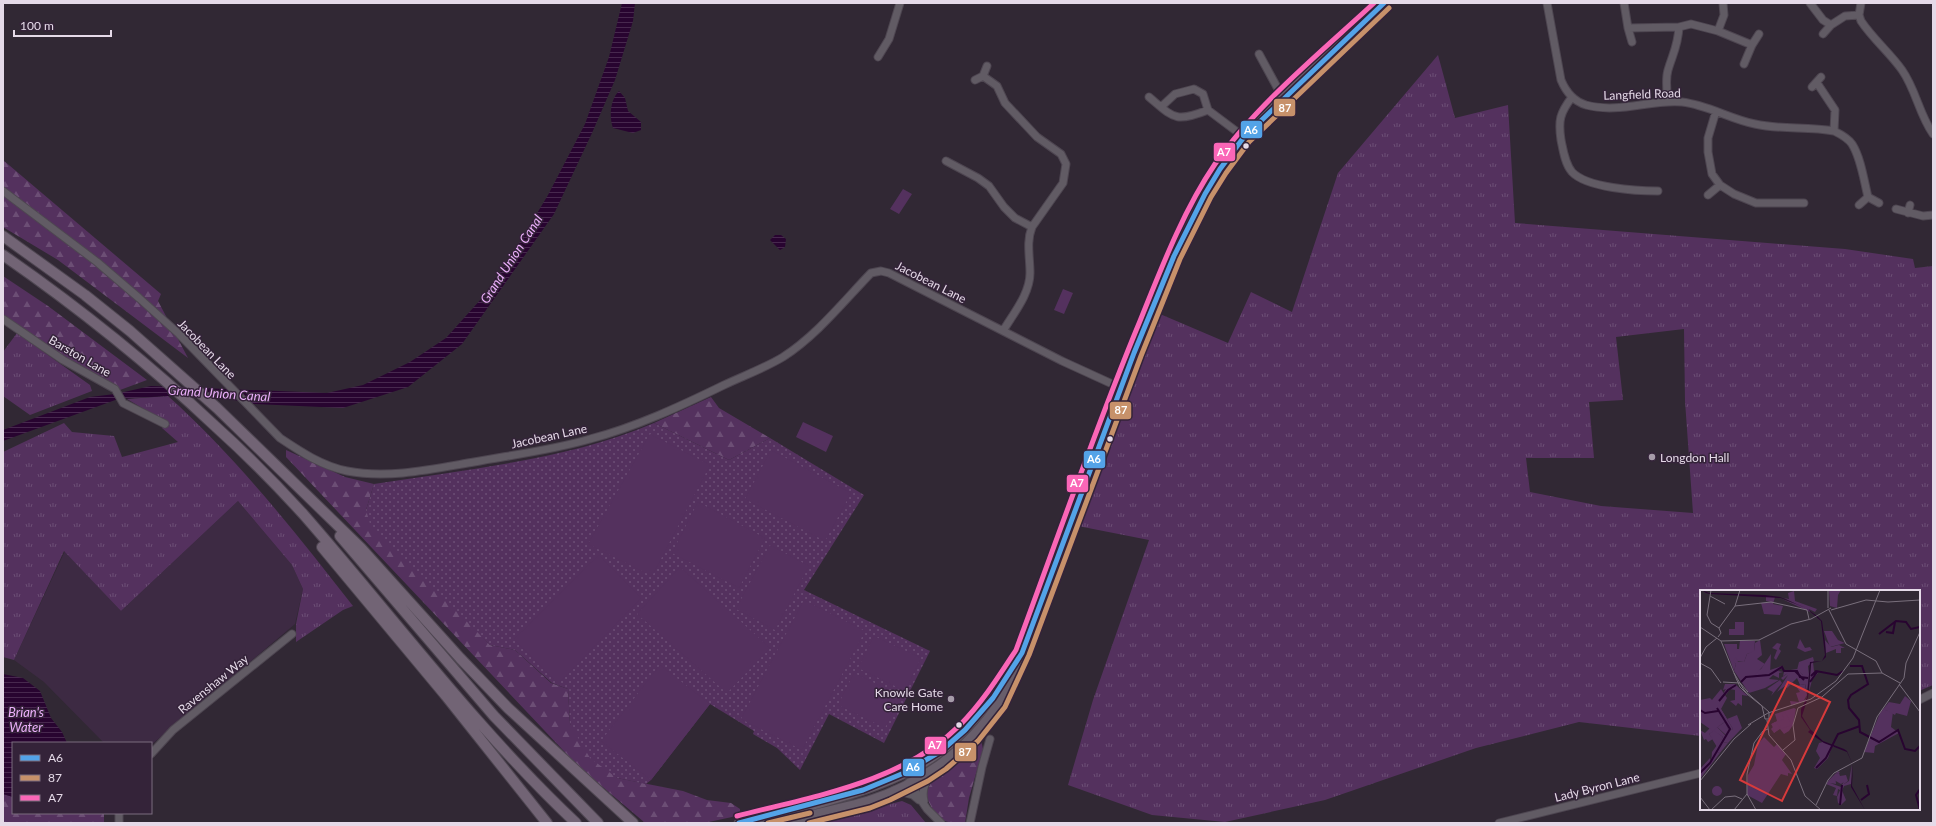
<svg xmlns="http://www.w3.org/2000/svg" width="1936" height="826" viewBox="0 0 1936 826" font-family="Lato,sans-serif">
	<style>
		.built { fill: #3d2a43 }
		.grass { fill: url(#grass-tufts); fill-rule: evenodd }
		.forest { fill: url(#forest-firs) }
		.park { fill: url(#park-dots) }
		.pitch { fill: #54315e }
		.water { fill: url(#water-rules) }
		.lines { fill: none; stroke-linecap: round; stroke-linejoin: round }
		.minor-casing { stroke: #4e4651; stroke-width: 9 }
		.major-casing { stroke: #4e4651; stroke-width: 11 }
		.highway-casing { stroke: #4e4651; stroke-width: 12 }
		.minor { stroke: #615b64; stroke-width: 7 }
		.major { stroke: #685e6b; stroke-width: 9 }
		.highway { stroke: #726475; stroke-width: 10 }
		.bus-1-casing { stroke: #342339; stroke-width: 8 }
		.bus-2-casing { stroke: #342339; stroke-width: 8 }
		.bus-3-casing { stroke: #342339; stroke-width: 8 }
		.bus-1 { stroke: #53a3e8; stroke-width: 5 }
		.bus-2 { stroke: #c7916a; stroke-width: 5 }
		.bus-3 { stroke: #fa66b7; stroke-width: 5 }
		.bus-dot { fill: #e5dae8; stroke: #342339; stroke-width: 1.5 }
		.poi-dot { fill: #a69ca9; stroke: #342339; stroke-width: 1.5 }
		.labels { text-anchor: middle; dominant-baseline: central; stroke-width: 3; stroke-linejoin: round; paint-order: stroke }
		.street-label { font-size: 12px; fill: #e5dae8; stroke: #342339 }
		.poi-label { font-size: 12px; fill: #e5dae8; stroke: #342339; text-anchor: start }
		.water-label { font-size: 13px; font-style: italic; fill: #ecb0fb; stroke: #342339 }
		.inset-river { fill: none; stroke: #280430; stroke-width: 2 }
		.inset-road { fill: none; stroke: #796f7c; stroke-width: 1 }
		.view { fill: #d83a3b; fill-opacity: 0.15; stroke: #d83a3b; stroke-width: 2 }
		.inset-edge { fill: none; stroke: #e5dae8; stroke-width: 2 }
		.line-badge { stroke: #342339; stroke-width: 1.5 }
		.badge-label { font-size: 11px; text-anchor: middle; font-weight: bold; fill: #fff }
	</style>
	<defs>
		<pattern id="grass-tufts" width="24" height="20" patternUnits="userSpaceOnUse"><rect width="24" height="20" fill="#54315e"/><path d="M3 7l-1-3M5 7V3M7 7l1-3M15 17l-1-3M17 17v-4M19 17l1-3" fill="none" stroke="#6c4e75"/></pattern>
		<pattern id="forest-firs" width="22" height="20" patternUnits="userSpaceOnUse"><rect width="22" height="20" fill="#54315e"/><path d="M5 1l3.5 6h-7zM16 11l3.5 6h-7z" fill="#6c4e75"/></pattern>
		<pattern id="park-dots" width="8" height="8" patternUnits="userSpaceOnUse"><rect width="8" height="8" fill="#54315e"/><path d="M2 2h.1M6 6h.1" fill="none" stroke="#6c4e75" stroke-width="1.8" stroke-linecap="round"/></pattern>
		<pattern id="water-rules" width="6" height="5" patternUnits="userSpaceOnUse"><rect width="6" height="5" fill="#280430"/><path d="M0 2.5h6" fill="none" stroke="#47284e"/></pattern>
	</defs>
	<rect width="100%" height="100%" fill="#312834"/>
	<path class="built" d="M238,501L292,565L303,589L295,624L151,745V743H104L44,682L14,660L65,551L121,611Z"/>
	<path class="grass" d="M1438,55L1455,118L1508,105L1515,223L1845,249L1913,259L1915,268L1933,266V685L1919,691V591H1701V736L1579,722L1476,748L1325,800L1225,822L1152,815L1068,785L1093,700L1149,540L1078,526L1160,314L1228,343L1251,292L1292,312L1338,173ZM1684,329L1685,401L1693,513L1601,506L1530,492L1526,458H1594L1589,402L1623,400L1616,337Z
		M17,333L90,385L92,391L30,415L3,396V352Z
		M168,396C237,458 296,533 353,606L343,610L296,642V624L303,589L292,565L238,501L121,611L64,551L14,660L3,657V452L64,423L72,432L114,436L122,457L178,442L162,428L166,422L127,399Z
		M902,801L911,805L926,823H817Z"/>
	<path class="forest" d="M3,160L161,294L158,301L188,358L58,260L3,227Z
		M3,276L48,306L147,380L120,390L60,354L3,316Z
		M711,397L719,408L770,438L729,460L654,423Z
		M286,450L345,477L374,484L366,510L490,645L515,650L551,683L568,689L570,724L617,778L683,791L707,800L731,803L740,809V812L732,817L704,823L644,822L578,766L286,457Z
		M977,740H981L983,749L969,798L965,823C952,823 939,823 933,810C931,806 927,800 927,796C926,776 963,752 977,740Z
		M3,794L13,797V813H104V822L102,823H3Z"/>
	<path class="park" d="M654,423L729,460L770,438L864,495L804,590L930,651L884,743L829,714L800,770L777,748L753,734L754,731L710,704L651,780L646,784L617,778L590,758L570,724L568,689L552,683L515,650L490,645L370,524L366,510L374,484C467,469 568,460 654,423Z"/>
	<path class="pitch" d="M903,189L912,194L899,214L890,209Z
		M1063,289L1073,293L1064,314L1054,310Z
		M803,422L833,436L826,452L796,437Z
		M650,434L710,465L652,576L588,544Z
		M771,450L851,493L825,541L745,499Z
		M698,502L765,538L739,588L672,553Z
		M770,545L809,566L775,630L736,609Z
		M599,555L641,598L558,684L514,639Z
		M680,567L770,648L727,693L637,614Z
		M804,600L865,631L802,750L741,719Z
		M874,636L921,658L905,691L858,668Z
		M660,665L710,704L651,780L601,741Z
		M854,673L901,696L885,728L838,705Z"/>
	<path class="water" d="M622,3H635L633,21L615,80L592,133L554,214L462,344L408,387L343,408L255,404L234,400L168,396L118,399L3,441V430L90,397L115,394L151,386L327,393L363,385L410,362L446,338L482,298L515,250L548,195L585,124L609,57Z
		M619,91L625,98L628,111L641,122V130L633,133L613,128C609,117 610,100 619,91Z
		M775,235H781L786,239L785,247L780,250L770,240Z
		M3,674L23,678L40,691L51,718L62,732L67,743H13V797L3,794Z"/>
	<g class="lines">
		<defs>
			<path id="minor" d="M1547,3L1561,80C1566,92 1573,101 1586,105C1619,114 1651,99 1682,102C1708,105 1730,119 1755,124C1781,130 1808,126 1834,131C1840,134 1847,137 1852,144C1861,158 1864,181 1868,197L1859,205
				M1624,3L1628,28L1679,27C1678,46 1673,53 1668,70C1665,80 1667,92 1668,102
				M1810,3L1823,20L1831,25L1823,34
				M1861,3L1859,15L1861,21C1873,39 1890,53 1902,70C1916,90 1919,114 1933,134
				M1831,25L1845,16L1859,15
				M1679,27L1691,24L1718,31L1724,15L1723,3
				M1628,28L1632,42
				M1718,31L1752,45L1744,64
				M1752,45L1759,34
				M1259,54L1278,89L1284,97
				M878,57L889,39L900,3
				M983,76L987,66
				M975,80L983,76L997,86L1005,103L1037,137L1061,154L1066,164L1063,183L1032,227C1026,242 1030,257 1030,273C1030,294 1013,314 1003,331
				M1817,83L1835,110L1834,131
				M1812,87L1821,77
				M1149,97C1174,118 1175,123 1208,110L1244,137
				M1572,97C1560,113 1558,120 1561,140C1563,150 1565,164 1572,172C1587,188 1637,191 1658,191
				M1161,107L1175,94L1194,89L1203,94L1208,110
				M1716,111L1708,138V152L1712,174L1720,185L1734,194L1756,203H1804
				M946,161L978,178L989,186L1004,207L1015,218L1032,227
				M3,191L97,262L139,298L179,334L280,438C301,452 322,466 347,471C389,479 433,469 474,462C512,455 553,450 590,439C636,427 681,406 724,385C743,376 765,368 783,357C817,335 843,302 871,273L881,271L889,273L1062,361L1121,388
				M1708,195L1720,185
				M1868,197L1879,203
				M1896,209L1923,216L1933,215
				M1908,213L1910,205
				M3,319L63,360L115,389L123,403L165,424
				M1919,700L1933,693
				M151,754L173,730L292,634
				M909,782L927,809L941,823
				M894,790L913,795L919,800
				M924,801C921,788 926,781 934,771
				M119,823V813
				M970,823L982,767L990,739
				M1499,823L1701,773"/>
			<path id="major" d="M739,823C757,817 777,815 795,810C843,797 902,782 941,751C966,732 987,706 1004,681
				M789,823C814,812 842,809 868,801C920,785 969,749 999,703C1008,688 1014,669 1022,653L1134,353L1174,256L1205,194L1220,169L1244,137L1284,97L1384,3"/>
			<path id="highway" d="M3,236L85,295L130,331L217,408L361,548L460,658L508,708L633,823
				M3,255C78,307 148,363 215,426C246,454 276,484 304,515C394,618 476,729 576,823
				M340,536L494,716L598,823
				M322,547L446,696L547,823"/>
		</defs>
		<use href="#minor" class="minor-casing"/>
		<use href="#major" class="major-casing"/>
		<use href="#highway" class="highway-casing"/>
		<use href="#minor" class="minor"/>
		<use href="#major" class="major"/>
		<use href="#highway" class="highway"/>
		<defs>
			<path id="bus-1" d="M739,823L863,790L904,773L941,751L965,730L993,698L1022,653L1134,353L1174,256L1205,194L1220,169L1244,137L1384,3"/>
			<path id="bus-2" d="M768,823L810,813
				M809,823L870,808L890,800L928,781L946,769L978,741L1005,707L1029,655L1141,356L1180,259L1211,197L1226,173L1249,142L1389,8"/>
			<path id="bus-3" d="M737,816C814,796 901,783 960,725C982,703 999,676 1016,650C1057,540 1095,429 1140,321C1161,269 1183,211 1215,164C1256,105 1321,52 1374,3"/>
		</defs>
		<use href="#bus-1" class="bus-1-casing"/>
		<use href="#bus-2" class="bus-2-casing"/>
		<use href="#bus-3" class="bus-3-casing"/>
		<use href="#bus-1" class="bus-1"/>
		<use href="#bus-2" class="bus-2"/>
		<use href="#bus-3" class="bus-3"/>
	</g>
	<g class="bus-dot">
		<circle cx="1246" cy="146" r="3.5"/>
		<circle cx="1110" cy="439" r="3.5"/>
		<circle cx="959" cy="725" r="3.5"/>
	</g>
	<g class="poi-dot">
		<circle cx="1652" cy="457" r="4"/>
		<circle cx="951" cy="699" r="4"/>
	</g>
	<g class="labels">
		<g class="street-label">
			<text transform="translate(1642 94) rotate(-2)">Langfield Road</text>
			<text transform="translate(931 282) rotate(27)">Jacobean Lane</text>
			<text transform="translate(207 349) rotate(46)">Jacobean Lane</text>
			<text transform="translate(80 356) rotate(30)">Barston Lane</text>
			<text transform="translate(549 436) rotate(-12)">Jacobean Lane</text>
			<text transform="translate(213 684) rotate(-39)">Ravenshaw Way</text>
			<text transform="translate(1597 787) rotate(-14)">Lady Byron Lane</text>
		</g>
		<g class="poi-label">
			<text x="1660" y="457">Longdon Hall</text>
			<text x="943" y="692" text-anchor="end">Knowle Gate<tspan x="943" dy="14">Care Home</tspan></text>
		</g>
		<g class="water-label">
			<text transform="translate(511 259) rotate(-57)">Grand Union Canal</text>
			<text transform="translate(219 393) rotate(4)">Grand Union Canal</text>
			<text x="26" y="712">Brian's<tspan x="26" dy="15">Water</tspan></text>
		</g>
	</g>
	<g transform="translate(1700 590)">
		<rect width="220" height="220" fill="#312834"/>
		<path d="M35,32H44V45H29V39H35ZM124,41H132L138,50L145,53L130,57ZM40,50L55,51L54,62L47,64L44,72L34,71L36,74L34,81L24,54H37V59H39ZM71,64L70,84L54,86L55,82L61,79ZM113,67L114,71L108,76L109,85H103L97,80L99,72ZM105,94L107,105L104,110L107,109L106,111L91,115L90,111L99,112L96,103L100,102L96,96ZM186,120L193,122L191,137L199,143L175,156L174,163L164,162L180,123ZM37,125L42,138L28,153L23,152L26,145L17,137L25,132L29,141L33,139L27,129ZM14,140L23,147L17,157L9,144ZM64,147L74,157L77,154L86,164L82,170L92,184L88,183V186L81,184L62,213L47,205L48,185L54,175L58,154ZM17,162L20,163L0,189V179L10,168L11,173ZM12 201a5 5 0 1 1 10 0a5 5 0 1 1-10 0ZM141,198L146,210L141,215L138,213L137,207Z" fill="#54315e"/>
		<path d="M129,0H141L138,5L137,18L130,16ZM94,1L95,11L117,19L115,22L109,19L110,22L82,9L96,14L84,8L89,9L88,3ZM100,49L105,58L110,57L112,60L105,62L97,58ZM60,50L62,65L57,69L65,74L54,86L70,84V80L82,76L84,81L97,79L103,85H109L107,101L105,94L100,95L97,88L87,98L85,96L77,102L88,85L94,82L88,85L83,90L81,88L88,83L83,86L84,82L82,78L78,81L83,82L79,83V88L73,85L69,89L79,90L65,98L49,103L34,81L36,74L33,71L36,67L38,72H44L47,64L54,61L55,53ZM125,50L131,57L139,55L145,58H141V63H136V59L126,63ZM77,53L81,54L79,59L81,61L76,70L74,68L77,60L72,58ZM113,72L114,81L118,83L112,90L109,102L111,74ZM80,90L82,93L71,106L73,102L67,99ZM25,94H35L48,106L42,105V116L38,113L36,116L30,111L35,110V100L30,99L26,105L24,102L26,99L23,100ZM205,106L211,111L207,126L196,123L195,125L186,120L185,123H180L189,112L200,114ZM21,119L33,139L29,141L25,132L17,137L26,146L23,152L28,153L20,163L17,162L11,174L12,162L23,147L14,141L9,144L13,149L8,152L6,149L4,150L0,140L5,143L9,139ZM123,152L136,157H132L128,168L117,179L114,178L120,168L116,161L119,153ZM152,174L151,194L144,196L142,201L138,199L137,206L133,205L136,198L126,194L129,190L138,181L140,183L135,184L136,194L130,193L141,197L144,191V194L149,191Z" fill="#54315e"/>
		<path d="M66,6L75,7L73,14L83,16L80,25L64,24L61,13L71,12L66,11ZM21,99L27,108L21,119L27,129L13,141L0,132V110L10,108L12,110ZM94,118L96,119L93,135L89,141L84,144L80,139L74,143L71,139L73,137L71,134L77,131L75,124ZM139,183L140,186L146,185L148,191L144,194V192L141,194L134,190L135,184Z" fill="#54315e"/>
		<path d="M85,122L92,135L81,139L80,135H78L80,138L74,143L72,134L75,132L78,135L77,132L84,129L82,124Z" fill="#54315e"/>
		<path d="M2,0L9,3L65,5L80,7L106,18L117,26L122,31L125,53L126,67L122,71L111,73L108,107L102,126L110,139L123,151L144,159L147,161L153,175L152,196L165,220L151,197L153,175L147,162L124,153L108,142L110,140L101,127V119L107,108L110,72L122,71L125,65L121,31L106,18L81,8L10,4L6,3Z" fill="#280430"/>
		<path class="inset-river" d="M186,42L193,43L195,32M179,44L196,31L206,32L211,39L220,37M150,76H162L168,94L151,105L148,110L149,118L159,130L160,142L179,152L198,140L205,159L215,161L220,156M95,81L104,90M111,86L116,81L137,85L143,81M41,92L46,87L69,85L82,77L84,81H97L100,87L108,88M110,92L117,82M19,111L28,100L36,95M0,120L5,123L18,121M116,178L126,168L138,144L160,136M0,183L10,173L30,139L17,118M220,199L216,205L220,220M161,210L169,204L167,195M140,215L142,195"/>
		<path class="inset-road" d="M10,6L25,14M35,16L71,12L107,20L109,29M128,18V0M129,20L146,54L176,71L182,83M131,20L166,10L188,12L220,10M7,25L11,33L19,38L21,43L18,47M7,25L11,0M0,37L21,51L36,88L40,97L47,104L62,116L65,129H69V122L44,100L34,83M19,38L35,16L40,0M21,51L59,50L91,34L111,29L131,18M0,68L6,57L17,48M0,73L11,79L21,93M23,92L40,93L48,102M199,94L220,122M67,130L69,145L91,170L105,206L121,220M48,135L68,123L111,109L136,91L153,68L180,0M83,160L95,150L93,135L98,118L122,107L148,84L182,83L200,93M0,191L34,149L51,134M47,204V184L54,153L63,141L68,139M47,204L56,220M0,207L10,220M116,215L128,190L134,183L162,168L177,127L204,88L206,73L220,42M11,220L25,207L35,206L42,209M34,220L47,204"/>
		<path class="view" d="M88,92L130,112L82,211L40,190Z"/>
		<rect width="220" height="220" class="inset-edge"/>
	</g>
	<g class="line-badge">
		<rect x="1273" y="98" width="23" height="19" rx="4" fill="#c7916a"/>
		<rect x="1240" y="120" width="23" height="19" rx="4" fill="#53a3e8"/>
		<rect x="1213" y="142" width="23" height="20" rx="4" fill="#fa66b7"/>
		<rect x="1109" y="401" width="23" height="19" rx="4" fill="#c7916a"/>
		<rect x="1083" y="450" width="23" height="19" rx="4" fill="#53a3e8"/>
		<rect x="1066" y="474" width="23" height="19" rx="4" fill="#fa66b7"/>
		<rect x="924" y="736" width="23" height="19" rx="4" fill="#fa66b7"/>
		<rect x="954" y="742" width="23" height="20" rx="4" fill="#c7916a"/>
		<rect x="902" y="758" width="23" height="19" rx="4" fill="#53a3e8"/>
	</g>
	<g class="badge-label">
		<text x="1285" y="112">87</text>
		<text x="1251" y="134">A6</text>
		<text x="1224" y="156">A7</text>
		<text x="1121" y="414">87</text>
		<text x="1094" y="463">A6</text>
		<text x="1077" y="487">A7</text>
		<text x="935" y="749">A7</text>
		<text x="965" y="756">87</text>
		<text x="913" y="771">A6</text>
	</g>
	<rect width="1936" height="826" fill="none" stroke="#e5dae8" stroke-width="8"/>
	<rect x="12" y="742" width="140" height="72" fill="#342339" stroke="#7b6c7f"/>
	<rect x="20" y="755" width="20" height="6" fill="#53a3e8" stroke="#7b6c7f"/>
	<text x="48" y="762" font-size="12" fill="#e5dae8">A6</text>
	<rect x="20" y="775" width="20" height="6" fill="#c7916a" stroke="#7b6c7f"/>
	<text x="48" y="782" font-size="12" fill="#e5dae8">87</text>
	<rect x="20" y="795" width="20" height="6" fill="#fa66b7" stroke="#7b6c7f"/>
	<text x="48" y="802" font-size="12" fill="#e5dae8">A7</text>
	<path d="M14 30v6h97v-6" fill="none" stroke="#e5dae8" stroke-width="2"/>
	<text x="20" y="30" font-size="12" fill="#e5dae8" stroke="#342339" stroke-width="3" paint-order="stroke">100 m</text>
</svg>
